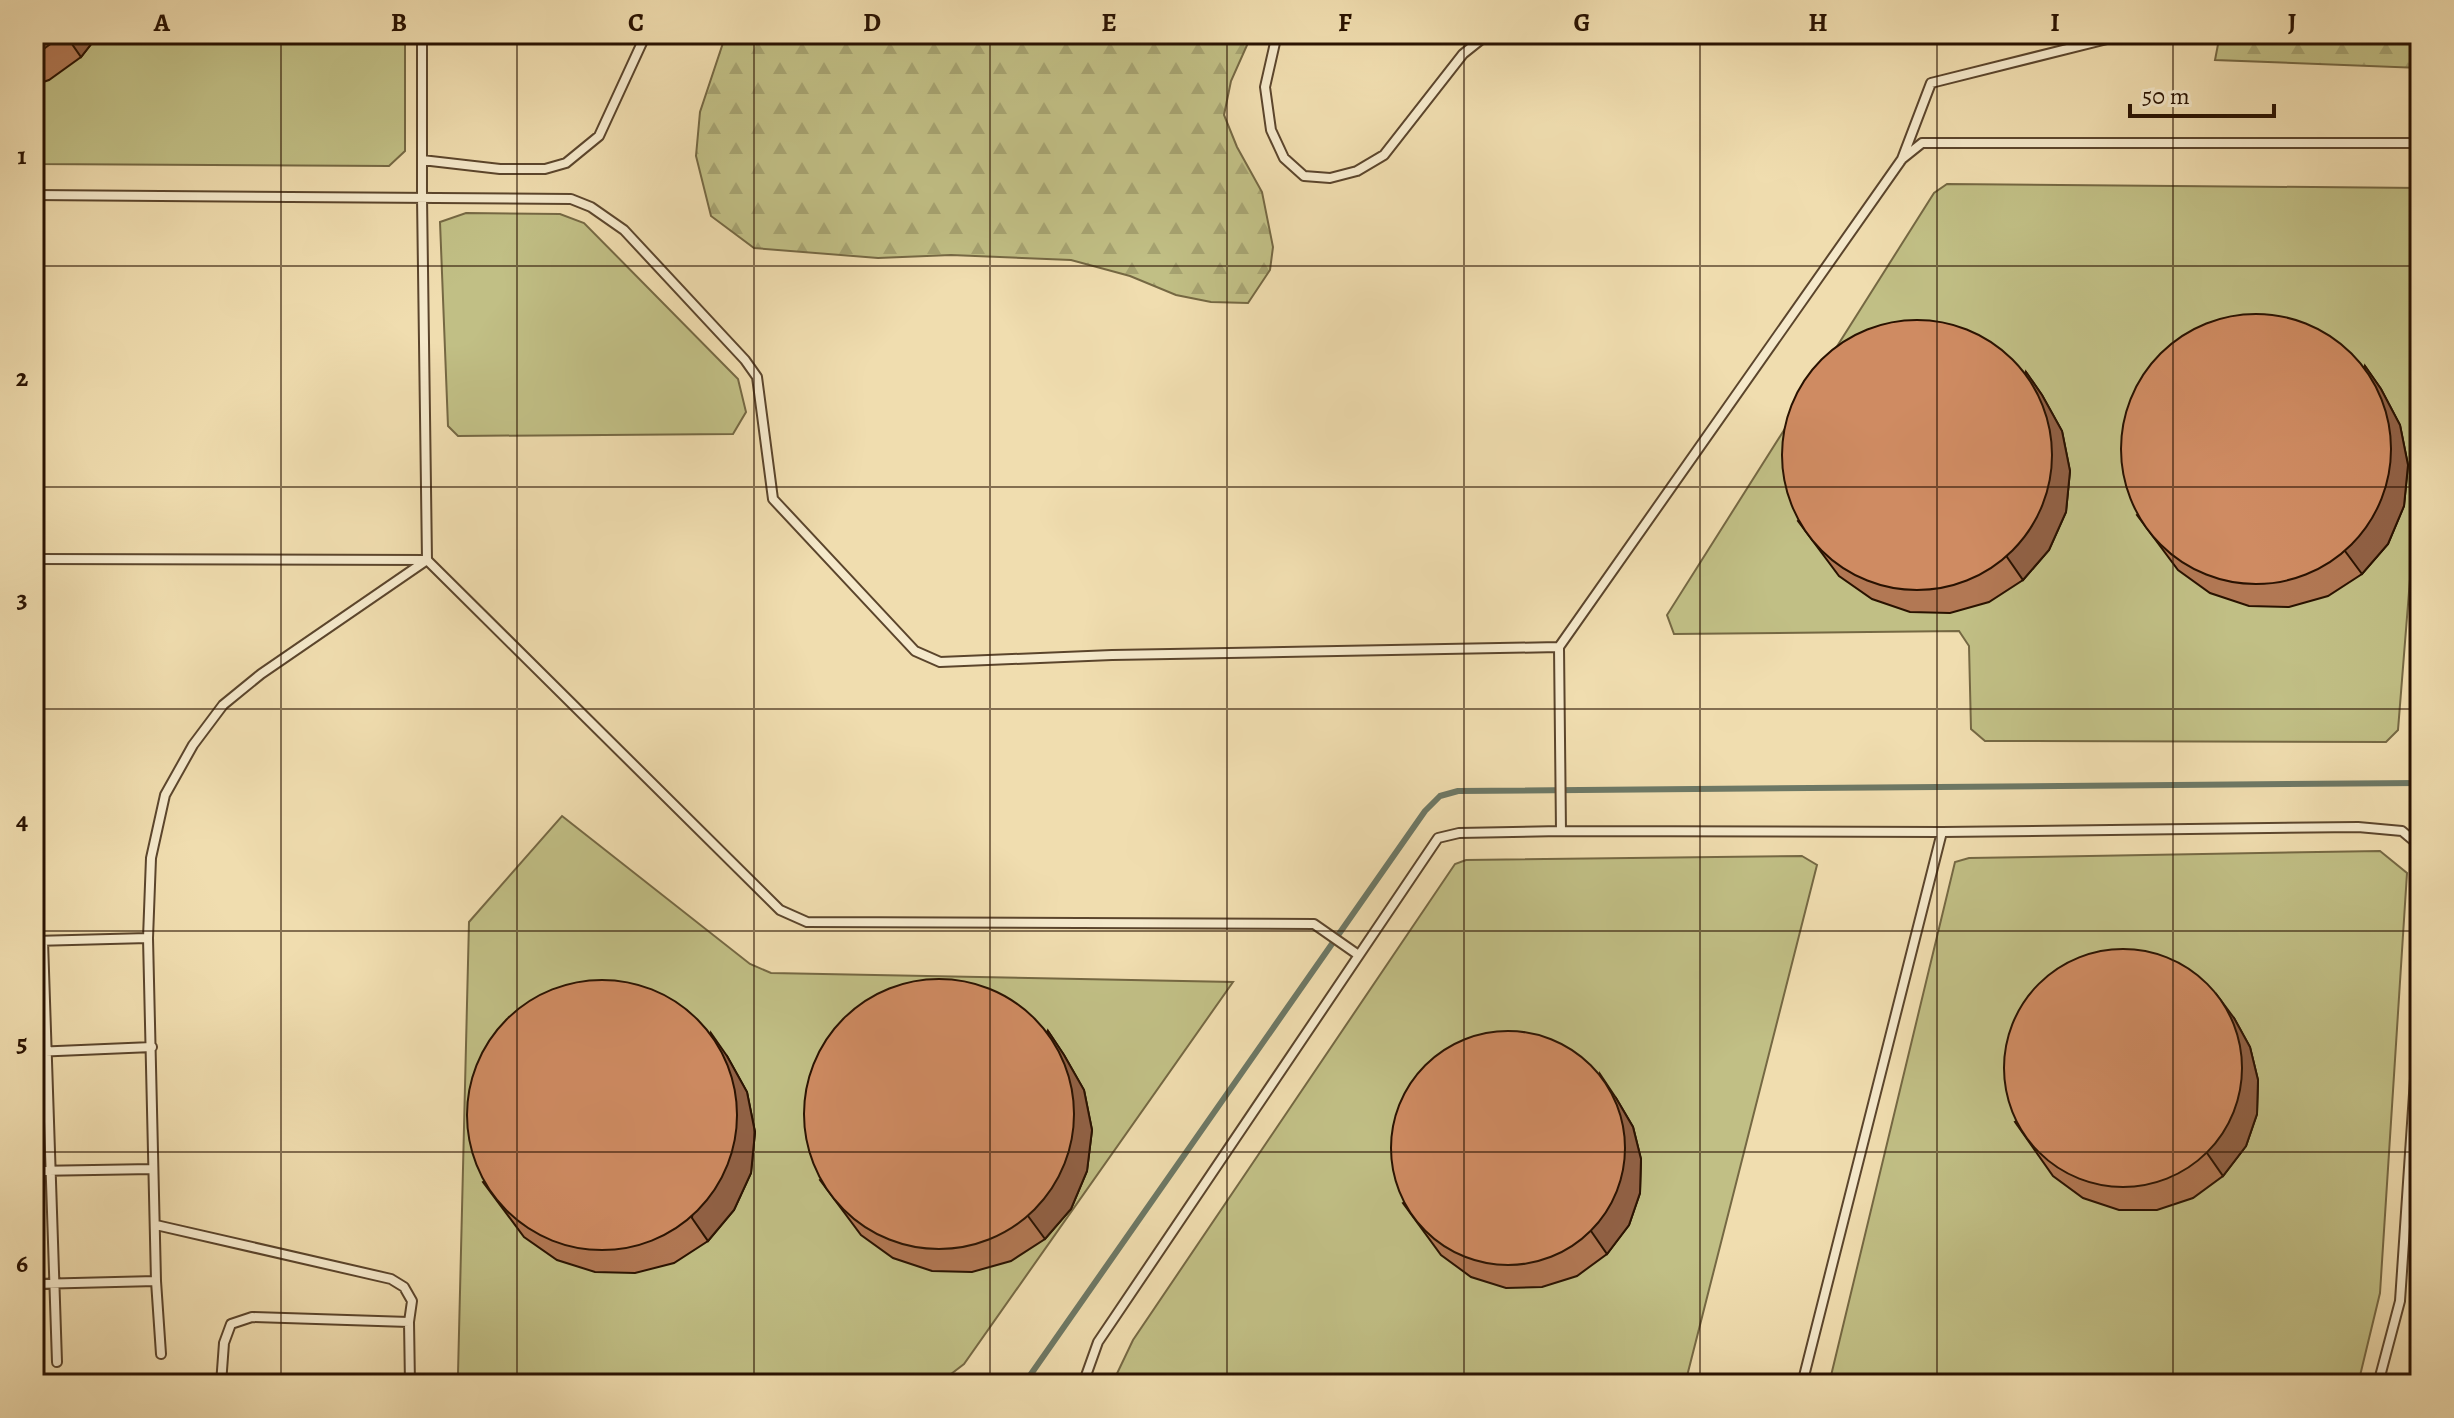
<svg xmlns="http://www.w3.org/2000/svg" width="2454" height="1418" viewBox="0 0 2454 1418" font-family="Alegreya,serif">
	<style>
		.green { fill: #c1bf85; stroke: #756843; stroke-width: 2 }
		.forest { fill: url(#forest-firs); stroke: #756843; stroke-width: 2 }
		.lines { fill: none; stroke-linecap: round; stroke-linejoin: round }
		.stream { stroke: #6d7865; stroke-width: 6 }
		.lane-casing { stroke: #5b452c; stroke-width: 12 }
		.lane { stroke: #f5e9cb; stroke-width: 8 }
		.wall { fill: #b27854; stroke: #291201; stroke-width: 2 }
		.shaded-wall { fill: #916145; stroke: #291201; stroke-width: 2 }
		.building { fill: #cf8b62; stroke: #291201; stroke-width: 2 }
		.grid { fill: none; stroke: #291201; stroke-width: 2; stroke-opacity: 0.55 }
		.neatline { fill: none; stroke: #291201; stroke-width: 3 }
		.grid-label { font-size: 26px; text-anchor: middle; font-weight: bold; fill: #291201 }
	</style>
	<defs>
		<pattern id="forest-firs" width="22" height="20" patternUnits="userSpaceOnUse" patternTransform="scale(2)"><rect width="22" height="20" fill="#c1bf85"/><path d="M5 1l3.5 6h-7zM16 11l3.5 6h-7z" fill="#a6a371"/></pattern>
	</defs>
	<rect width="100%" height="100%" fill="#f0ddaf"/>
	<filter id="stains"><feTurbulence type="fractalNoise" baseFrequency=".0025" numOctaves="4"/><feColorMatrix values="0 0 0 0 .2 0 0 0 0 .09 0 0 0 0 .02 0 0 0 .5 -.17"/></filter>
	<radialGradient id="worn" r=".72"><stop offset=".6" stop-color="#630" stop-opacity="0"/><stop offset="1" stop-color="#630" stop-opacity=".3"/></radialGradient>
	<path class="green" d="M34,34H405V151L389,166L34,164Z
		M1947,184L2420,188V454L2398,730L2386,742L1985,741L1971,729L1969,646L1959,631L1674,634L1667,615L1934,193Z
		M466,213L560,214L584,223L738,379L746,412L733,434L458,436L448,426L440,222Z
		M562,816L750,964L771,973L1233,982L964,1364L951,1374L467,1384L458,1374L469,922Z
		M2380,851L2407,873L2380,1293L2358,1384H1829L1955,862L1969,858Z
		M1802,856L1817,865L1685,1384H1112L1133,1340L1455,864L1466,860Z"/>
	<path class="forest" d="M726,34H1252L1231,81L1224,115L1237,147L1262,192L1273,247L1270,270L1248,303L1211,302L1176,295L1130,276L1071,260L951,255L878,258L754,248L711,216L696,156L700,112Z
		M2220,34H2420V68L2215,60Z"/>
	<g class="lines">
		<path class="stream" d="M1024,1384L1425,811L1440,796L1458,791L2419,783"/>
		<defs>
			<path id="lane" d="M1277,34L1265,87L1271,130L1284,158L1304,176L1330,178L1357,171L1384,155L1463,54L1488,34
				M1902,159L1931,83L2127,34
				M422,160L500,169H545L566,163L599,136L646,34
				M34,195L571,199L591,207L624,230L745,360L757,377L773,499L915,651L940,662L1112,655L1559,647L1561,831
				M34,559L427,560L422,197V34
				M1559,647L1902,159L1922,143H2420
				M34,941L148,938
				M43,941L57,1362
				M34,1052L152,1047
				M34,1171L153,1169
				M156,1225L391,1279L404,1287L412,1301L409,1322L410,1384
				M34,1284L156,1281
				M161,1354L156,1281L148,938L151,858L165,795L193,745L223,705L261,674L427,560L780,910L807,922L1314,924L1357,954
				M221,1384L224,1343L231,1324L252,1317L409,1322
				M1083,1384L1098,1342L1438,838L1459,833L1561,831L1942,832L2358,827L2402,831L2420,846
				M1802,1384L1942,832
				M2378,1384L2400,1301L2420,1005"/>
		</defs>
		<use href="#lane" class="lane-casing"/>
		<use href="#lane" class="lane"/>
	</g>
	<path class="wall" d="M34,34H99L81,57L49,80L34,85Z
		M2365,366L2381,389L2400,425L2408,465L2404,506L2388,544L2362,574L2328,596L2289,607L2249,606L2210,593L2178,570L2137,515Z
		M2026,372L2042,395L2062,431L2070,471L2066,512L2049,550L2023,580L1989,602L1950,613L1910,612L1872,599L1839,576L1798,521Z
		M2234,1018L2250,1047L2258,1080L2257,1114L2246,1146L2223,1176L2193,1198L2157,1210H2119L2083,1198L2053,1176L2015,1122Z
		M1048,1031L1064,1055L1084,1090L1092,1130L1087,1171L1071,1209L1045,1239L1011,1261L972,1272L932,1271L893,1258L861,1235L820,1180Z
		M727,1056L747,1092L755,1132L751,1173L734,1210L708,1241L674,1263L635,1273L595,1272L557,1260L524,1237L483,1182Z
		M1616,1098L1633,1127L1641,1159L1640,1193L1629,1225L1607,1254L1577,1276L1542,1287L1506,1288L1471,1277L1441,1255L1403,1203Z"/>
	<path class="shaded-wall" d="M65,34H99L81,57Z
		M2365,366L2381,389L2400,425L2408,465L2404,506L2388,544L2362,574L2345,551Z
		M2026,372L2042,395L2062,431L2070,471L2066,512L2049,550L2023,580L2007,557Z
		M2217,995L2234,1018L2250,1047L2258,1080L2257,1114L2246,1146L2223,1176L2207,1153Z
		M1048,1031L1064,1055L1084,1090L1092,1130L1087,1171L1071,1209L1045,1239L1028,1216Z
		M711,1033L727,1056L747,1092L755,1132L751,1173L734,1210L708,1241L692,1218Z
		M1600,1074L1616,1098L1633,1127L1641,1159L1640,1193L1629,1225L1607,1254L1591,1231Z"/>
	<path class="building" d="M34,34H64L34,56Z
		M2121 449a135 135 0 1 1 270 0a135 135 0 1 1-270 0Z
		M1782 455a135 135 0 1 1 270 0a135 135 0 1 1-270 0Z
		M2004 1068a119 119 0 1 1 238 0a119 119 0 1 1-238 0Z
		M804 1114a135 135 0 1 1 270 0a135 135 0 1 1-270 0Z
		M467 1115a135 135 0 1 1 270 0a135 135 0 1 1-270 0Z
		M1391 1148a117 117 0 1 1 234 0a117 117 0 1 1-234 0Z
		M2026,1377L2060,1384H1982L1994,1380Z"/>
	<path class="grid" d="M281,34V1384M517,34V1384M754,34V1384M990,34V1384M1227,34V1384M1464,34V1384M1700,34V1384M1937,34V1384M2173,34V1384M34,266H2420M34,487H2420M34,709H2420M34,931H2420M34,1152H2420"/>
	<rect width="2454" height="1418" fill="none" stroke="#f0ddaf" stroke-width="88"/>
	<path d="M2130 104v12h144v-12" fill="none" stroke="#291201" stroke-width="4"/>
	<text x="2142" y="104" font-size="24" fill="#291201" stroke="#f5e9cb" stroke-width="6" paint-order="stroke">50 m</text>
	<rect x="44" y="44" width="2366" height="1330" class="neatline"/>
	<g class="grid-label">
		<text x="162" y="31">A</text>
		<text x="399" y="31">B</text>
		<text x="636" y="31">C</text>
		<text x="872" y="31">D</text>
		<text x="1109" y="31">E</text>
		<text x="1345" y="31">F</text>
		<text x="1582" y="31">G</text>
		<text x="1818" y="31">H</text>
		<text x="2055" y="31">I</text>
		<text x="2292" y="31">J</text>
		<text x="22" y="164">1</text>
		<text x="22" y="386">2</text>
		<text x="22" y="607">3</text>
		<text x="22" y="829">4</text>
		<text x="22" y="1051">5</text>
		<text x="22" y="1272">6</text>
	</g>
	<rect width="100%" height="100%" filter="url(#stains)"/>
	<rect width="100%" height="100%" fill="url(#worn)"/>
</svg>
